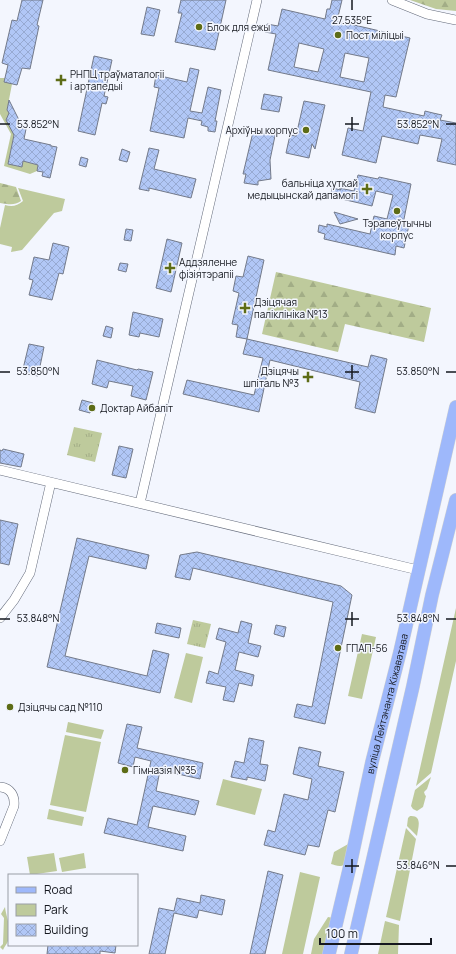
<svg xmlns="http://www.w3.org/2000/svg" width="456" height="954" viewBox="0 0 456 954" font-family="Manrope,sans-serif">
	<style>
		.green { fill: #beca9c }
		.forest { fill: url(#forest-firs) }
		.park { fill: url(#park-tufts) }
		.building { fill: url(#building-cross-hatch); stroke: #737a8a; fill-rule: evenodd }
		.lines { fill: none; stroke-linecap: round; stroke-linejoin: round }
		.minor-casing { stroke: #636a7a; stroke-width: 10 }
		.primary-casing { stroke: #d0d1d2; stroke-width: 14 }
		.minor { stroke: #fff; stroke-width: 9 }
		.primary { stroke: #9eb8fb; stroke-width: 13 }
		.ticks { fill: none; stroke: #15181f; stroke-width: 1.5 }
		.poi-dot { fill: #5d6c16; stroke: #f3f6fe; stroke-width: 1.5 }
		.labels { text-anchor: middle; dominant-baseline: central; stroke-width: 3; stroke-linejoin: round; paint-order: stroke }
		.poi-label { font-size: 10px; fill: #15181f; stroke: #f3f6fe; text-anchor: start }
		.street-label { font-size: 10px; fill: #15181f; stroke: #f3f6fe }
		.ticks-label { font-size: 10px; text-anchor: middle; fill: #15181f; stroke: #f3f6fe; stroke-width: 3; stroke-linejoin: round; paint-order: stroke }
	</style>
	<defs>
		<pattern id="forest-firs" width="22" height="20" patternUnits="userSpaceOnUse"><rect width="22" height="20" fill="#beca9c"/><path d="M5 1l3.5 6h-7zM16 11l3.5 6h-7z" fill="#a2ad86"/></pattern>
		<pattern id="park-tufts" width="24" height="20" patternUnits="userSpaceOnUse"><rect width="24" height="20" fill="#beca9c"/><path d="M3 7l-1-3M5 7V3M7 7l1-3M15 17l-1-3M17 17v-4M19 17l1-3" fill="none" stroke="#a2ad86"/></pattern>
		<pattern id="building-cross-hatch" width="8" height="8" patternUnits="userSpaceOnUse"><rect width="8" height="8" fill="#b1c7f6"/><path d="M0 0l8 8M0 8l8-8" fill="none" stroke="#97aad2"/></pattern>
	</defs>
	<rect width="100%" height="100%" fill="#f3f6fe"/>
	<path class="green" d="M0,78H5L12,84L7,110L9,113L14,135L8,164L22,167L23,161L38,165L37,171L30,174L4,166L11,134L0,114Z
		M18,188L65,199L62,211L54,213L22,250L11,252L12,247L0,244V228L5,205C12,207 17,206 23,201Z
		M456,608V661L431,773L416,786Z
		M362,634L376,637L362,699L348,696Z
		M186,653L203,657L192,703L174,698Z
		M68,722L104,730L101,739L66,732Z
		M65,735L101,742L86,812L50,805Z
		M431,777L427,789L424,792L425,795L426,796L423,807L417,811L413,809L411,806L415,790Z
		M223,779L262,789L255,815L216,805Z
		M49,809L84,817L82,826L47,819Z
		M410,816C423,815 418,828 417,836L407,826L408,818Z
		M406,828L416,839L400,921L386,917Z
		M350,843L345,864C341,868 335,865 331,864L334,852Z
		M54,853L57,871L30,875L27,857Z
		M84,853L86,868L62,872L59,858Z
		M300,872L320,877L303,954H282Z
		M5,907C6,917 13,932 8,941C7,944 4,947 3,950L0,947L3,944L4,918L1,914Z
		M328,917L333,918L324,954H311L314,939Z
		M385,921L399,925L398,954H378Z"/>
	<path class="forest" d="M410,0H456V11L436,9Z
		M0,183L16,187L21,201C14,206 8,204 0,203Z
		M276,272L431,308L424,342L345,324L338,352L262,334Z"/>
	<path class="park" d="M74,427L102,433L95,462L67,455Z
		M193,620L211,624L205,648L187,644Z"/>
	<path class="building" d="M22,0H43L37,25L39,26L30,69L22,68L17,85L4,82L8,65L2,63L12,20L17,21Z
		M181,0H226L215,50L175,42L182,13H178Z
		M332,0H342L337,21L410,38L396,97L385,95L383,107L424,116L425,111L433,113L442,115L440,120L456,123V165L437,161L442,139L420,135L418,144L382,136L376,163L342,155L348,128L363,131L371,92L268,70L276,34L265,32L267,24L278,26L282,9L325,19L327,9H330ZM299,43L324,49L318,72L294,67ZM345,53L369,58L364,82L340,77Z
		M147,7L160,10L154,36L141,34Z
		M94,56L112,60L104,96L108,97L106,104L102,103L95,135L78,131Z
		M190,68L199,70L190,111L202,113L208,87L221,90L215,121H217L215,132L208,131V127L201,125L202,121L188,118L184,138L150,131L159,88L154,87L156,75L187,82Z
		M264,94L282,97L279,112L261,109Z
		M9,100L21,124L23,125L22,128L26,129L24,139L51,145V146L57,147L50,178L42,176L43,172L37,171L38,165L23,161L22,167L8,164L14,135L6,120L9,113L7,110Z
		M304,101L325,105L315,149L312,144L309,158L286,153L290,135L296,136Z
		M266,129L276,131L270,160L271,179L258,181V185L244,183L246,174H243L253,132L265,134Z
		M149,148L159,150L154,169L196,179L191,198L149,188V191L139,189Z
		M122,149L130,152L127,162L119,160Z
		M81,157L88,159L86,167L79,165Z
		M358,175L378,179L379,177L411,184L403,224L409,225L404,248L396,246L395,255L324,239L325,234L318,232L319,225L327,227V224L370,234L374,216L387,219L393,195L376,191L372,206L333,197V194H331L332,188L341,190L339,188L354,191Z
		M334,212L358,219L340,224Z
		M126,229L133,230L131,241L124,240Z
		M167,239L182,243L171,292L156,288Z
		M53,243L69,247L63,274L59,273L52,300L29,295L33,280L29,279L34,257L49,260Z
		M248,256L264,260L247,339L236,337L238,325L232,324L239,293L233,291L236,276L243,277Z
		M120,263L128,264L126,272L118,270Z
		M133,312L163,319L159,337L140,333L139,337L129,335Z
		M106,326L113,328L111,338L103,336Z
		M247,339L368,367L371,355L387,359L375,413L355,408L360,382L270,360L259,412L183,394L187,380L254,395L263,358L243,354Z
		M29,344L44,347L38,376L22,373Z
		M97,360L137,370L138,369L153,372L146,400L131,396L133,386L109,381L107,388L92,384Z
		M82,400L93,403L90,413L79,410Z
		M119,446L133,449L126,478L112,475Z
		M3,449L24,454L21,467L0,463V450L2,451Z
		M0,520L18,524L9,565L0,563Z
		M77,538L149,555L146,569L89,556L65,656L147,676L153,650L169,654L160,693L47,667Z
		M197,552L341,586L352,595L325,724L294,717L297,704L312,707L333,602L193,568L190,580L175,577L180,555Z
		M241,621L252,624L248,643L261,646L258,657L239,652L235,670L254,675L252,686L239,683L234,702L223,700L226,687L206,683L209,671L218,674L226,642L216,639L219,628L238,633Z
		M157,623L181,628L179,638L155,633Z
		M276,625L286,627L284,637L274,634Z
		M127,724L142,727L137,748L203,763L200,779L160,770L156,791L199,801L195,815L153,806L148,827L186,836L183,851L104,833L108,818L137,825L151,761L135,757L133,767L118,763Z
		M249,738L264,741L260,764L268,765L265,781L247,777V780L231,777L235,761L244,763Z
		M299,747L321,752L318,766L344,772L335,812L328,810L319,847L308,845L305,855L264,845L268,830L275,832L284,794L308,800L312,779L293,774Z
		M268,871L283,875L265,954H250Z
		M201,895L225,900L222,915L199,910L197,918L174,913L165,954H149L159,908L174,911L177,898L200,903Z
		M48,945H116L115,953L100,951V954H47Z"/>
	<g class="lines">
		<defs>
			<path id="minor" d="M392,0L427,14L456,20
				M0,470L418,570
				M140,503L257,0
				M0,618L14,600L30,573L51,482
				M0,787C11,788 15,796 14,806L0,841"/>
			<g id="primary">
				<path id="s1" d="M329,954L349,870L372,762L400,652L456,407"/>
				<path d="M351,954L413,686L432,595L456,500"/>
			</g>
		</defs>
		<use href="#minor" class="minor-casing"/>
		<use href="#primary" class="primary-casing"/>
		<use href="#minor" class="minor"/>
		<use href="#primary" class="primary"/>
	</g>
	<path class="ticks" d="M352,0V10M352,117V131M0,124H10M345,124H359M446,124H456M352,365V379M0,372H10M345,372H359M446,372H456M352,612V626M0,619H10M345,619H359M446,619H456M352,859V873M345,866H359M446,866H456"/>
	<g class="poi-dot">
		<circle cx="199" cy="27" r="4"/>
		<circle cx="338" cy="35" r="4"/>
		<path d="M59 74h4v4h4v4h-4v4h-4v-4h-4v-4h4z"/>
		<circle cx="306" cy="130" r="4"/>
		<path d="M365 183h4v4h4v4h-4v4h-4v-4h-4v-4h4z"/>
		<circle cx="397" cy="211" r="4"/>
		<path d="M168 262h4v4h4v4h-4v4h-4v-4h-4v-4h4z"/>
		<path d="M243 302h4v4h4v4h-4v4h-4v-4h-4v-4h4z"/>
		<path d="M306 371h4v4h4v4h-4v4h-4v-4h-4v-4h4z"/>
		<circle cx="92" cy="408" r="4"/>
		<circle cx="338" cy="648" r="4"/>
		<circle cx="10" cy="707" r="4"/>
		<circle cx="125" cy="770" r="4"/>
	</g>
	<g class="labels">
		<g class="poi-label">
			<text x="207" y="27">Блок для ежы</text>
			<text x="346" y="35">Пост міліцыі</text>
			<text x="70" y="74">РНПЦ траўматалогіі<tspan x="70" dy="12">і артапедыі</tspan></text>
			<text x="298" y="130" text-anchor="end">Архіўны корпус</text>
			<text x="358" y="183" text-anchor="end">бальніца хуткай<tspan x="358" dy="12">медыцынскай дапамогі</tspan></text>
			<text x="397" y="223" text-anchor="middle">Тэрапеўтычны<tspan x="397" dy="12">корпус</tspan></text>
			<text x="179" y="262">Аддзяленне<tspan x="179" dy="12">фізіятэрапіі</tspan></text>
			<text x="254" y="302">Дзіцячая<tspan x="254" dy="12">паліклініка №13</tspan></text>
			<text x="299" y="371" text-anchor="end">Дзіцячы<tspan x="299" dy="12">шпіталь №3</tspan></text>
			<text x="100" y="408">Доктар Айбаліт</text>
			<text x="346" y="648">ГПАП-56</text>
			<text x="18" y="707">Дзіцячы сад №110</text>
			<text x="133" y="770">Гімназія №35</text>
		</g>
		<g class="street-label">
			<text stroke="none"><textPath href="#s1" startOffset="257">вуліца Лейтэнанта Кіжаватава</textPath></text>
		</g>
	</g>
	<g class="ticks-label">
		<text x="352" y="24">27.535°E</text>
		<text x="38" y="128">53.852°N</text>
		<text x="418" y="128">53.852°N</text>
		<text x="38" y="375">53.850°N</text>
		<text x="418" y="375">53.850°N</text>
		<text x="38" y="622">53.848°N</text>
		<text x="418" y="622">53.848°N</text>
		<text x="418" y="869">53.846°N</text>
	</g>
	<rect x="8" y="874" width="130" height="72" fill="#f3f6fe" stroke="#9a9da5"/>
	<rect x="16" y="887" width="20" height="6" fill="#9eb8fb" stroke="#9a9da5"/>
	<text x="44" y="894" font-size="12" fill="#15181f">Road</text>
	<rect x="16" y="904" width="20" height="12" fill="#beca9c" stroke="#9a9da5"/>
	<text x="44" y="914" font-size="12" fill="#15181f">Park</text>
	<rect x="16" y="924" width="20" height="12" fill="url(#building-cross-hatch)" stroke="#9a9da5"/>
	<text x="44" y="934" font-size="12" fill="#15181f">Building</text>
	<path d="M320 938v6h111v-6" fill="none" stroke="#15181f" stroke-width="2"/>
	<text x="326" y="938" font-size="12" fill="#15181f" stroke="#f3f6fe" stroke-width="3" paint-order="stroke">100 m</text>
</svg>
